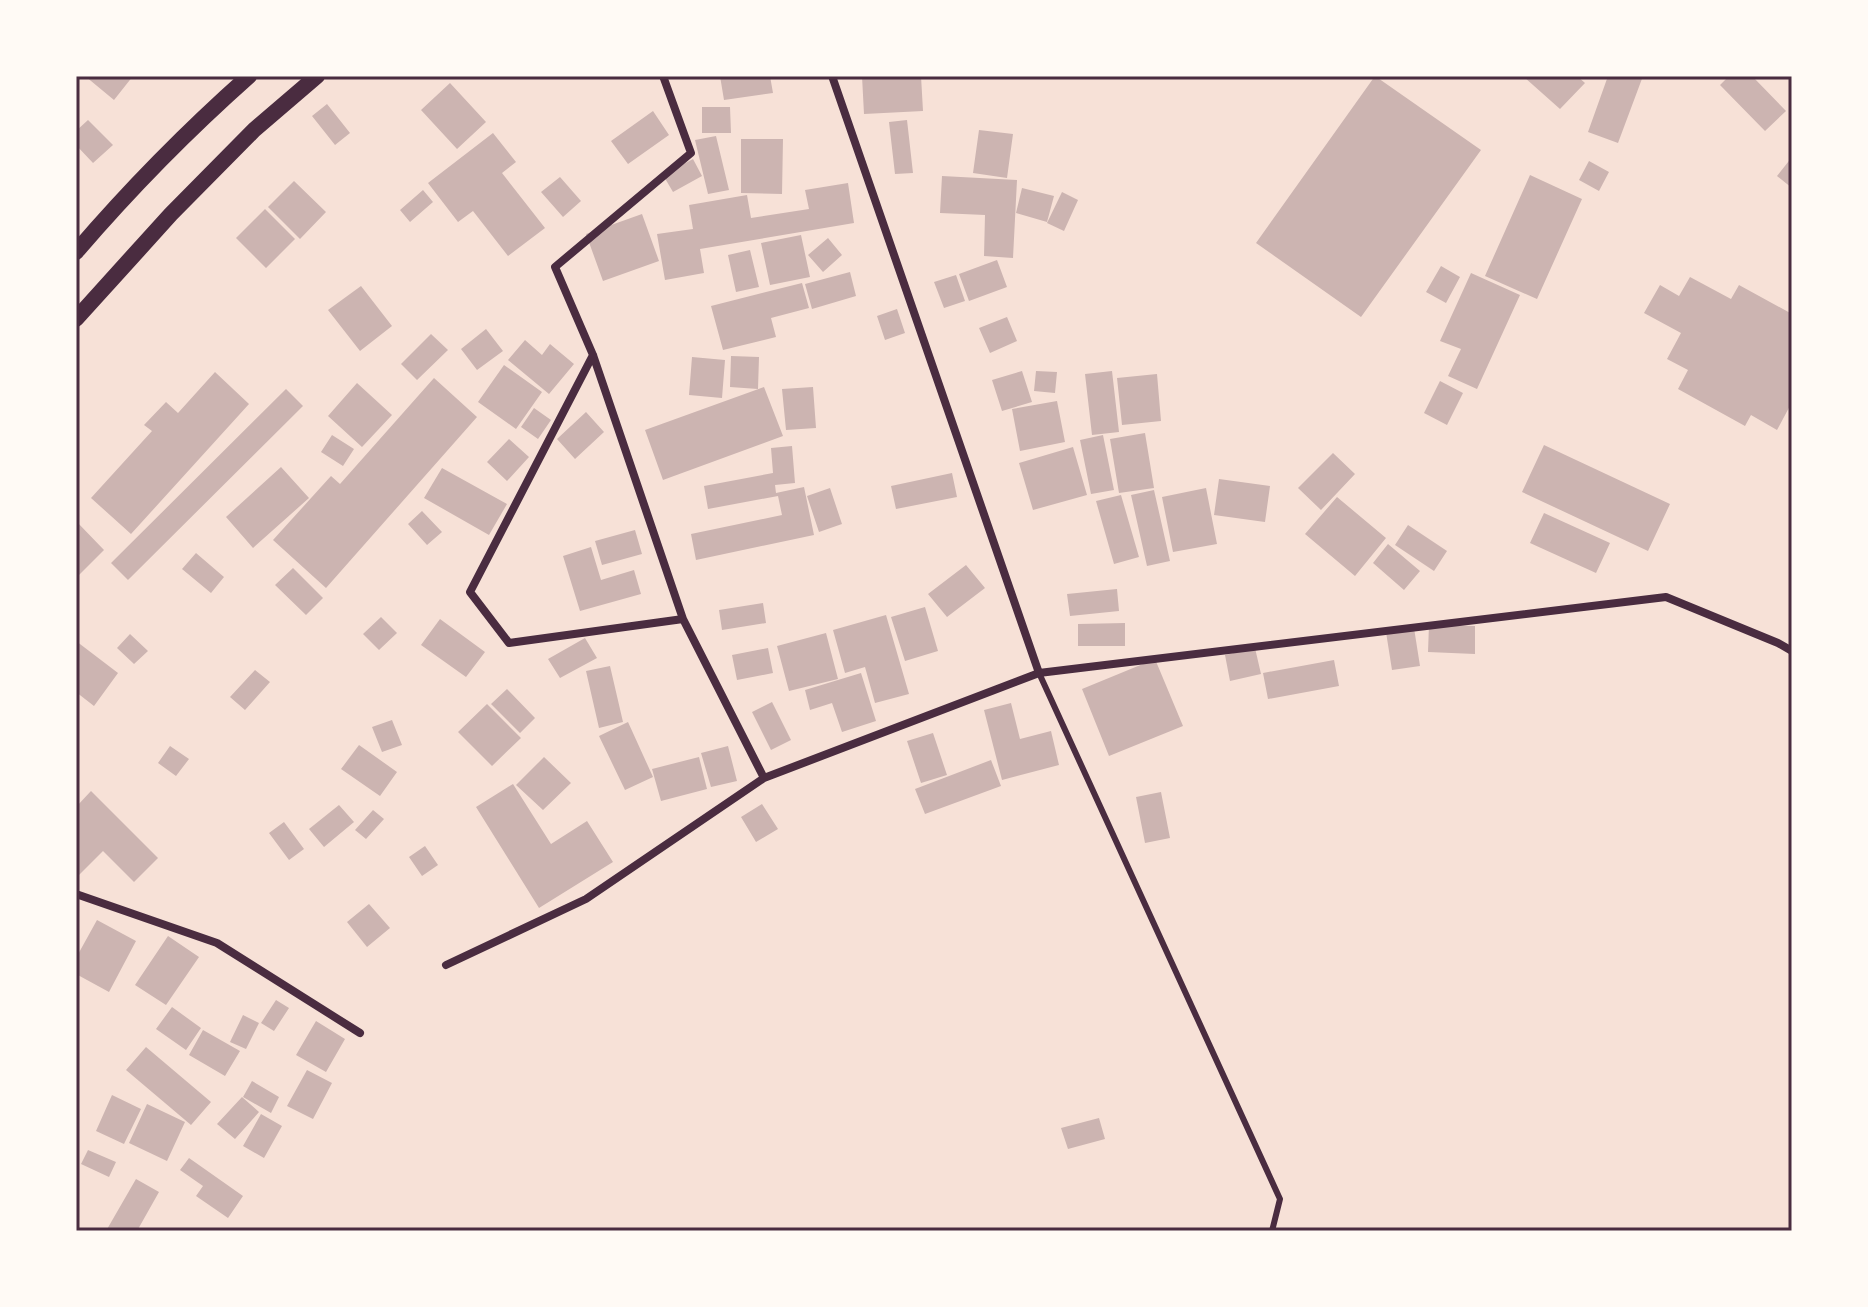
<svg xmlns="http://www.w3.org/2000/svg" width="1868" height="1307" viewBox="0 0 1868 1307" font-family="Figtree,sans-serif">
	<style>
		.building { fill: #ccb4b1 }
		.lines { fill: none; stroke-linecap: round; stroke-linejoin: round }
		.service { stroke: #4a2c40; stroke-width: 6 }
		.minor { stroke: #4a2c40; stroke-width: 8 }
		.secondary { stroke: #4a2c40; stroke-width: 16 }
		.neatline { fill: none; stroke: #4a2c40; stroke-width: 3 }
	</style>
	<rect width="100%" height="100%" fill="#f7e1d7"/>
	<path class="building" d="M85,76H133L114,100Z
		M720,76H770L773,93L724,100Z
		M862,76H921L923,111L864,114Z
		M1375,76L1481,150L1361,317L1256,243Z
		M1523,76H1577L1585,83L1560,109Z
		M1608,76H1643L1618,143L1588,132Z
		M1729,76H1757L1754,78L1786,111L1765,131L1720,85Z
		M450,83L486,122L457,149L421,110Z
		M327,104L350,133L335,145L312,116Z
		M702,107H730L731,133H702Z
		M653,111L669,135L628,164L611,141Z
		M88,120L113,145L93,163L76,145V131Z
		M907,120L913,173L895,174L889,122Z
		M979,130L1013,134L1007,178L973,173Z
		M493,133L516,162L502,173L545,228L508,256L473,211L458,222L428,183Z
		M716,136L729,190L708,194L695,140Z
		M741,139H783L782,194L741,193Z
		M1792,157V188L1777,176Z
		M693,159L702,176L673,192L663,175Z
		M1589,161L1609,172L1599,191L1579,180Z
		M1530,175L1582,199L1537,299L1485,276Z
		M942,176L1017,180L1013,258L984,256L985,215L940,213Z
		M560,177L581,201L563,217L541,192Z
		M294,181L326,212L300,239L268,207Z
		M848,183L854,223L700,249L704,273L665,280L657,234L693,229L689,205L747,195L751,218L809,209L805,190Z
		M1022,188L1054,196L1047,222L1016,213Z
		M423,190L433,202L410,222L400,210Z
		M1062,192L1078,200L1064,231L1047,223Z
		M265,209L295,239L266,268L236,238Z
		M642,214L659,261L603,281L586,234Z
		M801,235L810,277L770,285L761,243Z
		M828,238L842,255L823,272L808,255Z
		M750,250L759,287L736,292L728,255Z
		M997,260L1007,287L969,301L959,274Z
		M1441,266L1460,277L1446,303L1426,292Z
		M850,272L856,296L812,309L805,284Z
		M1471,273L1520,295L1477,389L1448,376L1461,349L1440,341Z
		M956,275L965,301L944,308L934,282Z
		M1690,277L1731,299L1739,285L1792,314V402L1777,430L1751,415L1745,426L1678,389L1688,370L1667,359L1681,333L1644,313L1660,285L1679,296Z
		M802,283L809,308L771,318L776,337L723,350L711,306Z
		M361,286L392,326L360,351L328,310Z
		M897,309L905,333L885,340L877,316Z
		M1007,317L1017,341L990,353L979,328Z
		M486,329L503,351L477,370L461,349Z
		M431,334L448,350L417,380L401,364Z
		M525,340L542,355L550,344L574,364L549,394L508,360Z
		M731,356L759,357L758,389L730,387Z
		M692,357L725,360L722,398L689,395Z
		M504,365L542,392L516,429L478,402Z
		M1022,371L1032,402L1002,411L992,380Z
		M1036,371L1057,372L1055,393L1034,391Z
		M1112,371L1119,432L1092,435L1085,374Z
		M215,372L249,404L131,534L91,498L152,431L144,425L166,402L178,413Z
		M1157,374L1161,421L1122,425L1117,378Z
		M434,378L477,417L326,588L273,540L331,476L340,484Z
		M1440,381L1463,393L1447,425L1424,413Z
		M357,383L392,415L362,447L328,416Z
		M764,387L783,436L663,480L645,430Z
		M813,387L816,428L786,430L782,389Z
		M286,389L303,406L128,580L111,563Z
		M1057,401L1065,442L1020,451L1012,409Z
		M534,408L551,420L538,439L521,427Z
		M586,412L604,432L575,459L557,439Z
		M1145,433L1154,488L1119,493L1110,439Z
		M332,435L354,449L343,466L321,452Z
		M1103,435L1114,490L1091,494L1080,440Z
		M509,439L529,457L507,481L487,462Z
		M1544,445L1670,504L1648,551L1522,492Z
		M792,446L795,483L775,485L776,493L804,487L814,535L696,560L691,534L782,515L778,496L708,509L704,486L773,473L771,448Z
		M1073,447L1087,495L1033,510L1019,463Z
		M1333,453L1355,474L1321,510L1298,488Z
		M281,467L309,498L253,548L226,517Z
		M442,468L507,504L489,535L424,498Z
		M952,473L957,497L896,509L891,486Z
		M1219,479L1270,486L1265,522L1214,515Z
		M830,488L842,524L819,532L807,496Z
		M1206,488L1217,544L1173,552L1162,497Z
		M1154,490L1170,561L1147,566L1131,495Z
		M1121,495L1139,557L1114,564L1096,501Z
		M1337,497L1386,538L1355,576L1305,534Z
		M422,511L442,532L427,545L408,524Z
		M1544,513L1610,543L1596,573L1530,543Z
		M76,521L104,550L79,575L76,572Z
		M1408,525L1447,551L1434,571L1395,545Z
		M635,530L642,554L602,565L595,541Z
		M1388,544L1420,571L1404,590L1373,563Z
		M591,547L601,580L634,570L641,594L580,611L563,556Z
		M196,553L224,577L211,593L182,569Z
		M966,565L985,588L947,617L928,594Z
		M293,568L323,598L306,615L275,585Z
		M1117,589L1119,611L1070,616L1067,594Z
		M763,603L766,623L722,630L719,610Z
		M925,607L938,651L905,661L891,617Z
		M886,615L909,694L875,703L865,667L845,673L833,630Z
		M381,617L397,633L379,650L363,634Z
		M440,619L485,652L466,677L421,645Z
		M1125,623V646H1078V624Z
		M1429,625L1475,626V654L1428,652Z
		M1414,628L1420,666L1392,670L1386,632Z
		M826,633L838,679L789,691L777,646Z
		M130,634L148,651L134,664L117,648Z
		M585,638L597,658L560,678L548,659Z
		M76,641L118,673L94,706L76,692Z
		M768,648L773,673L737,680L732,655Z
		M1255,648L1261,674L1230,681L1225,655Z
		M1155,659L1183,726L1109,756L1082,689Z
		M1334,660L1339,686L1268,699L1263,673Z
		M610,666L623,722L599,728L586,671Z
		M255,670L270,682L245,710L230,697Z
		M861,673L876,721L842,732L832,703L810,710L805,690Z
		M507,689L535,718L520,733L491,704Z
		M772,702L791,740L771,750L752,712Z
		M1011,703L1020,739L1051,731L1059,765L1002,780L984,710Z
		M487,704L521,738L492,766L458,732Z
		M392,720L402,745L382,752L372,727Z
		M628,722L653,777L625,790L599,736Z
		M933,733L947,775L921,783L907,741Z
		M359,745L397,772L380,796L341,769Z
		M170,746L189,759L176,776L158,763Z
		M728,746L737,781L711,787L701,753Z
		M544,757L571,783L543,810L516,785Z
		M699,757L707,789L661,801L652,769Z
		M991,760L1001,786L925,814L915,789Z
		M513,784L551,844L587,821L613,862L539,908L476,807Z
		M91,791L158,858L134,882L103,851L76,878V807Z
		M1161,792L1170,838L1145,843L1136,797Z
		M762,804L778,829L756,842L741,817Z
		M339,805L354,822L324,847L309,829Z
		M373,810L384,819L366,839L355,830Z
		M284,822L304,849L289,860L269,833Z
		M425,846L438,865L422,876L409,857Z
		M369,904L390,928L367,947L347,922Z
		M97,920L136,941L109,992L76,974V958Z
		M168,936L199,957L166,1005L135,985Z
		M276,1000L289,1008L274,1031L261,1023Z
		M172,1007L201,1028L186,1050L156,1029Z
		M243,1015L259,1023L246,1049L230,1042Z
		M316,1021L345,1039L326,1072L296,1055Z
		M203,1030L240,1051L225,1076L189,1055Z
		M146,1047L211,1102L191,1125L126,1070Z
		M307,1070L332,1083L313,1119L287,1106Z
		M252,1081L279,1097L271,1113L243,1097Z
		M112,1095L141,1109L124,1144L96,1131Z
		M242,1097L259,1112L235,1139L217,1124Z
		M147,1104L185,1122L167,1161L129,1143Z
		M261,1114L282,1126L264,1158L243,1146Z
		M1099,1118L1105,1139L1068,1149L1061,1128Z
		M88,1150L116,1162L109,1177L81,1164Z
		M189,1158L243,1196L228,1218L196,1196L203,1186L180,1170Z
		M136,1179L159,1192L137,1231H106Z"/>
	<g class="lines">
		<path class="service" d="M1039,673L1280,1199L1272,1231"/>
		<path class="minor" d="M663,76L691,153L555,267L593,355L683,619L764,778
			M832,76L1039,673
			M593,355L470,592L509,643L683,619
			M76,894L217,943L360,1033
			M446,965L586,899L764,778L1039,673L1666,597L1778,643L1792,651"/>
		<path class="secondary" d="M76,252C130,189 187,131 249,76
			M76,319L171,214L254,130L317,76"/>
	</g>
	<rect width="1868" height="1307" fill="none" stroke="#fffaf5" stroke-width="156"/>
	<rect x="78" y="78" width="1712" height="1151" class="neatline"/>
</svg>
